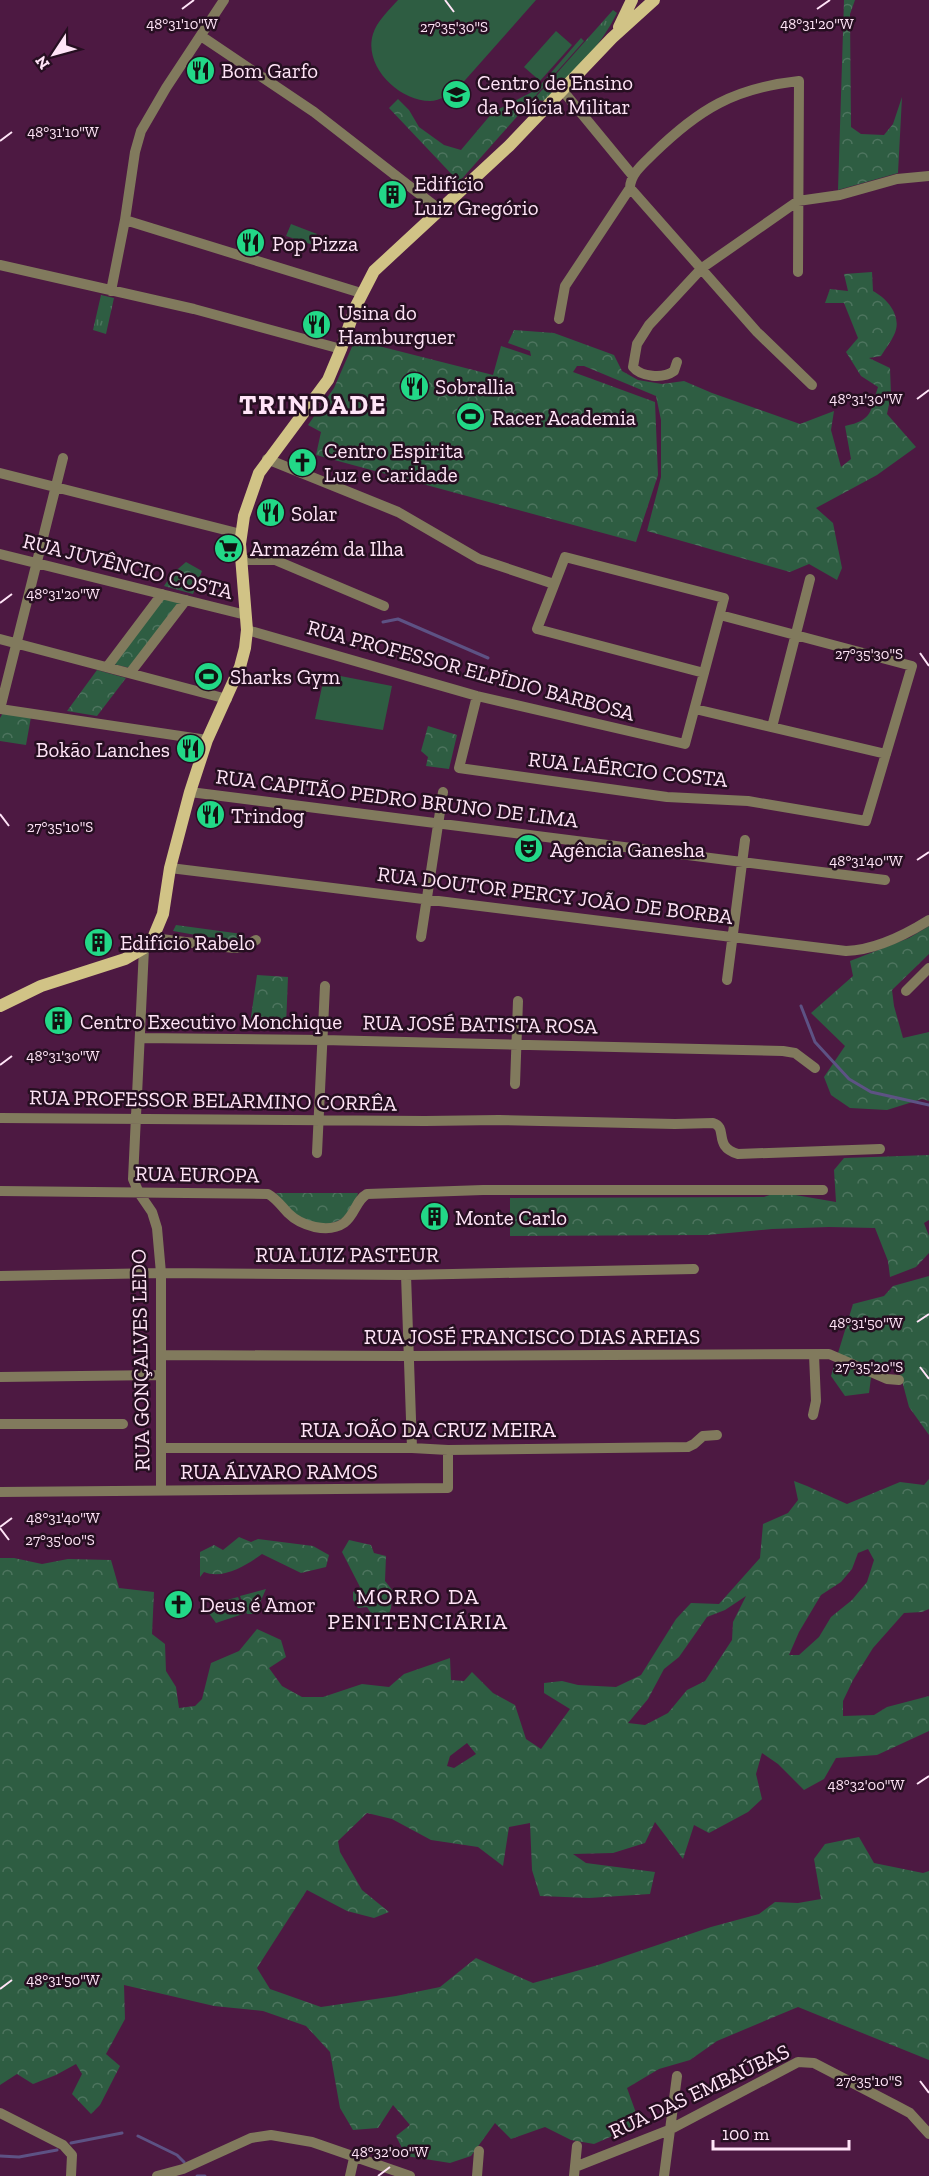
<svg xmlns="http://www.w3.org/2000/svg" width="929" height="2176" viewBox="0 0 929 2176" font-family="'Zilla Slab',serif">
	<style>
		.grass { fill: url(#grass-tufts) }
		.forest { fill: url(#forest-crowns); fill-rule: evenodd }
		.pitch { fill: #2e5d42 }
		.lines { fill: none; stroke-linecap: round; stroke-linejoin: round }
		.stream { stroke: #5d5284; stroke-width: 3 }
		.minor { stroke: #817a5d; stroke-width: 10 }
		.major { stroke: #d1c386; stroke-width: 12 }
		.ticks { fill: none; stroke: #ffe4f7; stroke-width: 2 }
		.labels { text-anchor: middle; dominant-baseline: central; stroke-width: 5; stroke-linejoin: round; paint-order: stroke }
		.poi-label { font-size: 21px; fill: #ffe4f7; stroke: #260f21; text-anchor: start }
		.street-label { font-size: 21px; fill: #ffe4f7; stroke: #260f21 }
		.neighbourhood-label { font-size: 22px; letter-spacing: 1.5px; fill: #ffe4f7; stroke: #260f21 }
		.district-label { font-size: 27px; font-weight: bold; letter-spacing: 1.5px; fill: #ffe4f7; stroke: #260f21 }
		.ticks-label { font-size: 15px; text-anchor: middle; fill: #ffe4f7; stroke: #260f21; stroke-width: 5; stroke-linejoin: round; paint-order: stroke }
	</style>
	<defs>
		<pattern id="grass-tufts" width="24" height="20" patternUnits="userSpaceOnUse" patternTransform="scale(1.5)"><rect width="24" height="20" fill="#2e5d42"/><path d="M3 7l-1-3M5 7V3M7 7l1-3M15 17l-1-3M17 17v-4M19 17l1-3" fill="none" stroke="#4d745e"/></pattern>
		<pattern id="forest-crowns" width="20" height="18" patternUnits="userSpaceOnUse" patternTransform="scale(1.5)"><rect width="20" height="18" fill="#2e5d42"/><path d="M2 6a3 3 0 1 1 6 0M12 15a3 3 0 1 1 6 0" fill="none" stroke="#4d745e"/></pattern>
	</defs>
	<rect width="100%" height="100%" fill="#4d1942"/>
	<path class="grass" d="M613,10L617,13C600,47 574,73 549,101L533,100Z
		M101,295L114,298L106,334L93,330Z"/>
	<path class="forest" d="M844,0H855L850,14L851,127L861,134L884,135L893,124L902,97L898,173L838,190Z
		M581,38L584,41L459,182L389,108L398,99L409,110L419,127L444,145L461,150L493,112L536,90Z
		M872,272L873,291C888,299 903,317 894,335C891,342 885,349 881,356L869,358L890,368L891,395L887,414L916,447L877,475L816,508L833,523L842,568L837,580L809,564L790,572L647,531L661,477V420L656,396L584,366H577L573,372L655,402L658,475L636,542L316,455L321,432L308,425L334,388L355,340L493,375L501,346L531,356L530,351L508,343L514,330L554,333L614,355L622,371L638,380L662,384L684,381L712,393L800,424L834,411L831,430L841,467L851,459L845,426C873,420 870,412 878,387L861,376L846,352L858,338L844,303H825L830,289L848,291L844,274Z
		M186,562L202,571L193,594L164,586L172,574Z
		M163,599L181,603L130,668L113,664Z
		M97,670L126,678L97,716L67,711Z
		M4,711L31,717L26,745L0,741V718Z
		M428,726L457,735L449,769L426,766L428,757L421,751Z
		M176,925L242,934L245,938L242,943L173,931Z
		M929,926V954L892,990L894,1006L903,1038L929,1032V1101L922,1099L887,1110L850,1108L831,1095L824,1077L845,1046L811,1013L853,976L850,961L909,938Z
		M257,975L288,977L286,1026L250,1024Z
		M929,1155V1220L924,1223L929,1236V1253L916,1267L890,1277L888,1261L875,1228L829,1227L772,1229L707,1235L510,1236V1198L764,1197L778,1192L836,1202L834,1170L844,1158Z
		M276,1193H358C350,1221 330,1231 303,1219C292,1214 284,1202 276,1193Z
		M929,1276V1435L909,1407L901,1377L894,1361L872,1370L869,1393L845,1396L831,1376L853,1304L884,1296L893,1286Z
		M929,1479V1609L922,1612L904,1613L873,1648L853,1680L843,1701V1716L874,1715L887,1707L929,1696V1731L877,1755L836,1758L824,1779L804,1790L778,1764L762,1753L756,1774L762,1799L748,1812L709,1833L694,1825L683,1859L655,1822L645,1843L613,1853L573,1854L586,1863L655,1872L650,1894L589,1898L540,1896L532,1870L530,1823L509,1827L503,1866L478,1847L431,1840L392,1819L367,1813L338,1841L340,1852L362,1890L389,1912L374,1918L347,1911L307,1890L257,1968L270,1989L321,2007L396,1996L440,1987L476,1958L533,1983L598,1965L711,1927L759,1914L775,1902L798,1903L821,1899L814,1859L825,1844L859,1837L874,1863L923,1873L929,1871V2060L798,2007L717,2041L690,2060L659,2069L627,2088L640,2124L594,2144L571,2140L545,2127L511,2139L495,2123L471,2156L450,2163L406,2156L396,2136L410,2125L393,2105L378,2128L353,2130L340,2108L330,2052L306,2026L263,2011L214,2006L124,1985L125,2019L106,2054L120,2066L100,2105L91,2114L72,2094L82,2074L76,2064L56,2075L33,2084L17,2074L0,2085V1558H14L42,1564L68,1559L111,1560L119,1588L154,1592L152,1634L165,1644L166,1671L176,1687L179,1708L195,1706L202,1699L211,1663L239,1651L257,1629L281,1640L286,1657L269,1668L282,1686L302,1697H323L362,1684L389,1687L404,1674L450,1658L451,1680L464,1681L472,1672L493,1693L515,1705L526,1739L541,1749L570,1709L544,1693V1683L562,1681L578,1685L616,1687L641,1675L676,1619L691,1603L719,1604L760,1558L763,1524L788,1513L798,1500L794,1481L807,1486L847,1504L900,1482L924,1485ZM868,1549L874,1560L867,1582L852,1600L831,1617L819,1637L799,1655H789L799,1632L821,1595L841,1582L852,1569L858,1553ZM746,1596L733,1622L732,1640L705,1681L687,1690L668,1713L645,1725L628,1723L648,1699L664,1669L679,1657L707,1617L725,1610ZM467,1743L476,1754L454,1768L447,1766L450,1756Z
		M239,1537L251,1542L258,1539L313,1546L329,1555L326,1567L301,1573L262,1554C247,1565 223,1580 204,1572L200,1577V1552L214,1545L223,1550Z
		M349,1540L371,1545L374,1553L386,1556L385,1581L393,1591L391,1608L386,1622L376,1621L367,1607L358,1608L353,1600V1592L360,1587L342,1552Z
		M266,1589L255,1614H247L240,1596Z"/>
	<path class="pitch" d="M398,0H536L459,87C451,93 440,101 430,101C399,101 363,66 373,34C377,21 389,10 398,0Z
		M556,31L572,45L540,81L524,67Z
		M291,224L317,234L313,245L286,236Z
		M325,673L392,686L383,730L315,719Z
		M238,1597L246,1613L216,1623L208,1612L212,1604Z"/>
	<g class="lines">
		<path class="stream" d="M383,622L398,619L488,658
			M801,1006L815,1042L849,1079L871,1092L929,1105
			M138,2136L177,2155L184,2162
			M71,2143L122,2133
			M0,2156L19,2157L57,2150
			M197,2176H205"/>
		<path class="minor" d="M201,36L314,112L440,210
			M563,91L633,176
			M630,188L757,332L812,385
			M125,220L361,293
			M0,265L194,309L341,349
			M111,291L125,220L135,152L141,131L166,88L224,0
			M559,319L565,286L630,188C630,174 644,163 653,154C699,109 734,88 799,81L798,272
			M677,362L674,371C663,379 641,377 633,367L637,344L649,325L702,268L798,201L840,195L897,179L929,176
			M267,459L398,512L479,559L554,584
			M0,473L241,534
			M0,554L246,615
			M241,560H275L384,606
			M247,630L477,696L685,744L724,598L565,557L537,629L704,673
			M0,639L227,699
			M107,667L162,594
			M130,673L186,600
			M477,696L459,768L667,797L748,801L866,821L912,666L720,615
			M0,709L63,458
			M0,709L207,740
			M695,709L886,754
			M772,727L810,579
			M190,792L885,880
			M170,868L846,951C874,950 905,935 929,920
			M421,937L443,792
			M153,938L234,948L243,947L256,940
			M144,948L133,1179L139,1193L152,1212L157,1228L161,1273V1491
			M727,980L745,840
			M906,991L929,968
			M140,1038L323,1040L783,1051L795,1053L815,1068
			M515,1084L518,1001
			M0,1118L425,1121L499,1120L675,1124L713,1123C729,1128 712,1146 738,1154L880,1149
			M317,1153L325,986
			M0,1191L268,1194C277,1199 281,1206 288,1213C301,1226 328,1234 344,1223C355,1215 356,1200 367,1194L483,1190H823
			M406,1275L412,1448
			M0,1276L161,1273L406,1275L694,1269
			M161,1355L409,1356L829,1354L887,1379L899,1380
			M0,1377L161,1375
			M813,1415L816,1401L814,1355
			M0,1424H123
			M161,1448H412L448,1450L688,1447L694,1444L703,1436L717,1435
			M0,1492L448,1488V1450
			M0,2113L63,2145L72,2155L71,2176
			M575,2167L669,2130L798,2062L814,2063L895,2105L910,2113L929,2134
			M157,2176L183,2169L251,2138L271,2135L312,2142L410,2176
			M350,2176L354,2158
			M477,2176L479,2151
			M574,2176L577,2146
			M664,2176L677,2076"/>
		<path class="major" d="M619,27L632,0
			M0,1006L41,986L125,959L144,948L153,938L163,914L170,868L190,792L207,740L240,667L245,648L247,630L240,544L244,516L259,473L328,380L341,349L356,306L374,271L509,146L612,38L654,0"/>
	</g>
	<path class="ticks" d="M445,0L454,12M182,9L194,0M817,9L830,0M0,141L12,132M917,399L929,390M0,603L12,594M920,653L929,666M0,814L9,826M917,860L929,852M0,1065L12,1056M917,1322L929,1314M920,1367L929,1379M0,1527L12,1518M0,1528L9,1540M917,1784L929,1776M0,1989L12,1980M920,2081L929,2093M378,2176L390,2167"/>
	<defs>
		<symbol id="restaurant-disc" viewBox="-11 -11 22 22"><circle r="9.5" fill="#22d887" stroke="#260f21"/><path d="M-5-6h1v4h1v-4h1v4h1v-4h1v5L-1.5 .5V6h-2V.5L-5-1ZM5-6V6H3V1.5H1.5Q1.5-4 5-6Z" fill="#111"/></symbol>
		<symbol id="university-disc" viewBox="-11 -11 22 22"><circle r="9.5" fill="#22d887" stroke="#260f21"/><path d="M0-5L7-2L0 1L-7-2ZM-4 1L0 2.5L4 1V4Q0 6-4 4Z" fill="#111"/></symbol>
		<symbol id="building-disc" viewBox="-11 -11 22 22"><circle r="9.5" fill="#22d887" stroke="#260f21"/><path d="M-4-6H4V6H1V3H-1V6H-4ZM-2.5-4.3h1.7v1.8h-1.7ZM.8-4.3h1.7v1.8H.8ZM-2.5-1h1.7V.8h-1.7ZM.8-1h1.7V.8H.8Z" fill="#111"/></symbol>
		<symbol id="stadium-disc" viewBox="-11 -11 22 22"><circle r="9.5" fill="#22d887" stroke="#260f21"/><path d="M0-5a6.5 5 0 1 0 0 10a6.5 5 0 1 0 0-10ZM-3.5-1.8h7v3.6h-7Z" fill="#111"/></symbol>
		<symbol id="church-disc" viewBox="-11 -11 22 22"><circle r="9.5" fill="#22d887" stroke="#260f21"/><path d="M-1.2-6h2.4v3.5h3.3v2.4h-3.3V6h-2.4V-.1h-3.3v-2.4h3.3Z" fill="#111"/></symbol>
		<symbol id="supermarket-disc" viewBox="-11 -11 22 22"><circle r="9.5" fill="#22d887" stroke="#260f21"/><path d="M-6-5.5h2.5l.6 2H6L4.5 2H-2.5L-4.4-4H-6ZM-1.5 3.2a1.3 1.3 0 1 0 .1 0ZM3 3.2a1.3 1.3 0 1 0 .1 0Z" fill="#111"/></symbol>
		<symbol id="theatre-disc" viewBox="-11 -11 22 22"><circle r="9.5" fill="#22d887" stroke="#260f21"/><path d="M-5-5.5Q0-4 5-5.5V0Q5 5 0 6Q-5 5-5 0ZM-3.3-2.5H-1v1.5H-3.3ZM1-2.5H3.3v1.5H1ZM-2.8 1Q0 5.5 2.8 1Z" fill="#111"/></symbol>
	</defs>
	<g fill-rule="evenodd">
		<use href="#restaurant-disc" x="184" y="54" width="33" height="33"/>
		<use href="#university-disc" x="440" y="78" width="33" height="33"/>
		<use href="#building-disc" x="376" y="178" width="33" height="33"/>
		<use href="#restaurant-disc" x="234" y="226" width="33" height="33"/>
		<use href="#restaurant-disc" x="300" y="308" width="33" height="33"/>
		<use href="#restaurant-disc" x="398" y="370" width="33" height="33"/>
		<use href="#stadium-disc" x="454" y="400" width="33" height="33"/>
		<use href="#church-disc" x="286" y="446" width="33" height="33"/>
		<use href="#restaurant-disc" x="254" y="496" width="33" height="33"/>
		<use href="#supermarket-disc" x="212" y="532" width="33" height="33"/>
		<use href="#stadium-disc" x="192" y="660" width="33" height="33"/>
		<use href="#restaurant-disc" x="174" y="732" width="33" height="33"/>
		<use href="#restaurant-disc" x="194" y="798" width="33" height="33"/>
		<use href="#theatre-disc" x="512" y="832" width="33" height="33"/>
		<use href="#building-disc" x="82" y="926" width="33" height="33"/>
		<use href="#building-disc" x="42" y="1004" width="33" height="33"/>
		<use href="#building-disc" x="418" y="1200" width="33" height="33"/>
		<use href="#church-disc" x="162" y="1588" width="33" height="33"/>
	</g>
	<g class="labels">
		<g class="poi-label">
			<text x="221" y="70">Bom Garfo</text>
			<text x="477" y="82">Centro de Ensino<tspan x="477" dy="24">da Polícia Militar</tspan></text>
			<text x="414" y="183">Edifício<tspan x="414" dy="24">Luiz Gregório</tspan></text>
			<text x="272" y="243">Pop Pizza</text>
			<text x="338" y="312">Usina do<tspan x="338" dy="24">Hamburguer</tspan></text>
			<text x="435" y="386">Sobrallia</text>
			<text x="492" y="417">Racer Academia</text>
			<text x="324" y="450">Centro Espirita<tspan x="324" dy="24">Luz e Caridade</tspan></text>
			<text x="291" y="513">Solar</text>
			<text x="250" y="548">Armazém da Ilha</text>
			<text x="230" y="676">Sharks Gym</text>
			<text x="170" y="749" text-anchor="end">Bokão Lanches</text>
			<text x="231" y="815">Trindog</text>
			<text x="550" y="849">Agência Ganesha</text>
			<text x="120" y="942">Edifício Rabelo</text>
			<text x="80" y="1021">Centro Executivo Monchique</text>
			<text x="455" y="1217">Monte Carlo</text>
			<text x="200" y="1604">Deus é Amor</text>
		</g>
		<g class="street-label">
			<text transform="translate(128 566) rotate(14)">RUA JUVÊNCIO COSTA</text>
			<text transform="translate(471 670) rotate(15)">RUA PROFESSOR ELPÍDIO BARBOSA</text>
			<text transform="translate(628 769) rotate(6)">RUA LAÉRCIO COSTA</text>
			<text transform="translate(397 798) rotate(7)">RUA CAPITÃO PEDRO BRUNO DE LIMA</text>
			<text transform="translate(555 895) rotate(7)">RUA DOUTOR PERCY JOÃO DE BORBA</text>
			<text transform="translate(480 1024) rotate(1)">RUA JOSÉ BATISTA ROSA</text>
			<text transform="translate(213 1100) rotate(1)">RUA PROFESSOR BELARMINO CORRÊA</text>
			<text transform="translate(197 1174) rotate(1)">RUA EUROPA</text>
			<text x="347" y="1254">RUA LUIZ PASTEUR</text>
			<text x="532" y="1336">RUA JOSÉ FRANCISCO DIAS AREIAS</text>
			<text transform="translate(140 1360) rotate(-91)">RUA GONÇALVES LEDO</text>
			<text x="428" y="1429">RUA JOÃO DA CRUZ MEIRA</text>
			<text x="279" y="1471">RUA ÁLVARO RAMOS</text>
			<text transform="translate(699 2091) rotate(-25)">RUA DAS EMBAÚBAS</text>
		</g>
		<g class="neighbourhood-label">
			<text x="418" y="1596">MORRO DA<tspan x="418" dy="25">PENITENCIÁRIA</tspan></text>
		</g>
		<g class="district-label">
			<text x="313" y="405">TRINDADE</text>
		</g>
	</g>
	<g class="ticks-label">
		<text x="182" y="29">48°31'10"W</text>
		<text x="817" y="29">48°31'20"W</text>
		<text x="454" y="32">27°35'30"S</text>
		<text x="63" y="137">48°31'10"W</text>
		<text x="866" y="404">48°31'30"W</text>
		<text x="63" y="599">48°31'20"W</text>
		<text x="869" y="659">27°35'30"S</text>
		<text x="60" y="832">27°35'10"S</text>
		<text x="866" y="866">48°31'40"W</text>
		<text x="63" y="1061">48°31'30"W</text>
		<text x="866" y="1328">48°31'50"W</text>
		<text x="869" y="1372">27°35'20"S</text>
		<text x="63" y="1523">48°31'40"W</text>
		<text x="60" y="1545">27°35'00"S</text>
		<text x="866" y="1790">48°32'00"W</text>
		<text x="63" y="1985">48°31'50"W</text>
		<text x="869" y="2086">27°35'10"S</text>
		<text x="390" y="2157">48°32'00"W</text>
	</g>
	<g transform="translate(54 54) rotate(234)" stroke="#260f21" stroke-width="4.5" paint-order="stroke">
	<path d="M0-4.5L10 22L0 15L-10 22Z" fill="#ffe4f7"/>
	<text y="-9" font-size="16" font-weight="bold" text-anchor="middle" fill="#ffe4f7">N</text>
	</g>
	<path d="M713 2140v9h136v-9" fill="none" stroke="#ffe4f7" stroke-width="3"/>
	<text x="722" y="2140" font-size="18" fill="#ffe4f7" stroke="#260f21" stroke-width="4.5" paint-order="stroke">100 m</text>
</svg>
